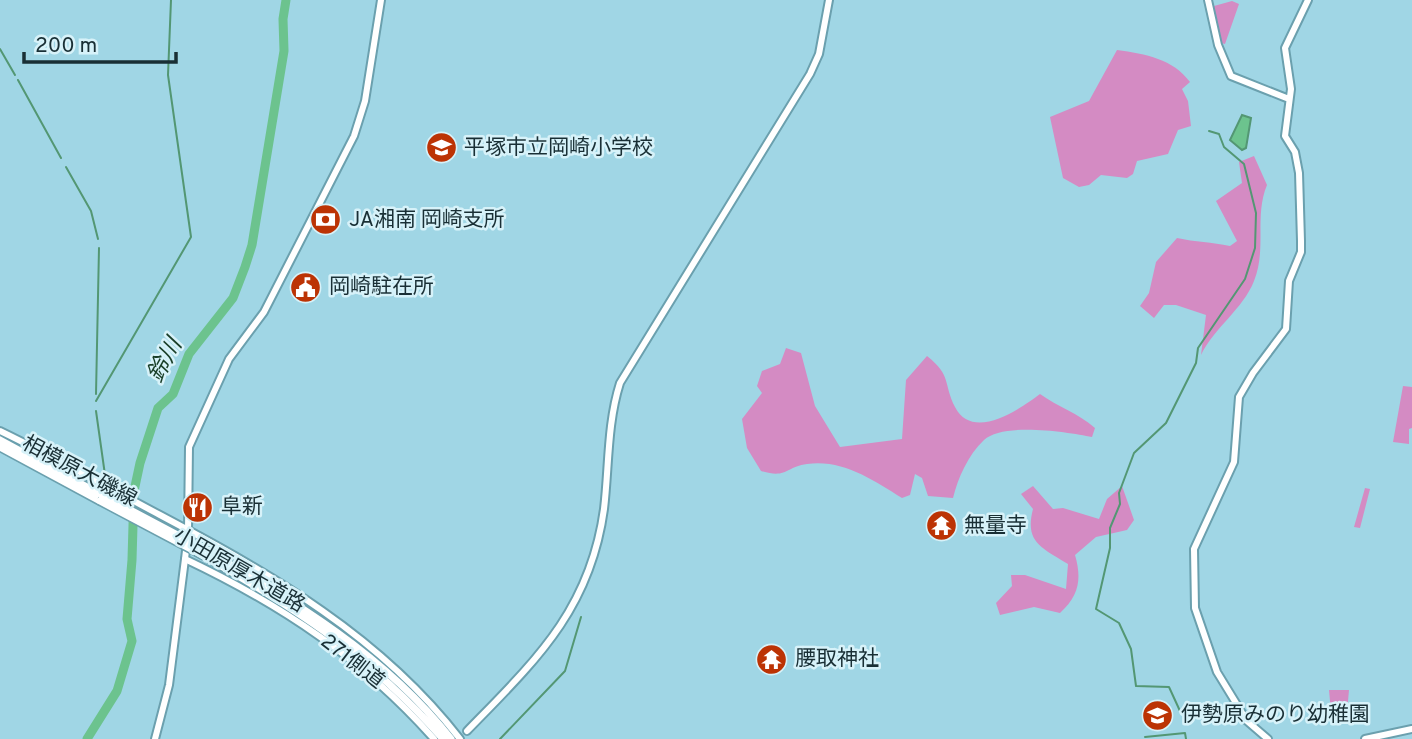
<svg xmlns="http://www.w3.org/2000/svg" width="1412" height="739" viewBox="0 0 1412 739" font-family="Overpass,'Noto Sans JP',sans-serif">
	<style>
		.green { fill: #d48bc3 }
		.water { fill: #6cc38e; stroke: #539773; stroke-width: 2 }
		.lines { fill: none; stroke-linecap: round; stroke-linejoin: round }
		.stream { stroke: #539773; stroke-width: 2 }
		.river { stroke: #6cc38e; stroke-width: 9 }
		.secondary-casing { stroke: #6ba0ae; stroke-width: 10 }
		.primary-casing { stroke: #6ba0ae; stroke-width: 10 }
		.highway-casing { stroke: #6ba0ae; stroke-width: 10 }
		.secondary { stroke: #fff; stroke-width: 6 }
		.primary { stroke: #fff; stroke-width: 6 }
		.highway { stroke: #fff; stroke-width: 7 }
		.highway-bridge-casing { stroke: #6ba0ae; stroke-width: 10; stroke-linecap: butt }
		.highway-bridge { stroke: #fff; stroke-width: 7 }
		.labels { text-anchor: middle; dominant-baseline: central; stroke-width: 5; stroke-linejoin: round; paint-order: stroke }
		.poi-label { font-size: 21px; fill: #192f35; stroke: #d7f2f9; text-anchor: start }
		.street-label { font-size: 21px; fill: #192f35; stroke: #d7f2f9 }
		.water-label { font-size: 23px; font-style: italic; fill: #193e28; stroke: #d7f2f9 }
	</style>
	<rect width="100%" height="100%" fill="#a0d6e5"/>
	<path class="green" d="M1232,1L1239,4L1225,44L1221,43L1213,10L1214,6Z
		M1117,50C1146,54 1173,59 1190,82L1182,89L1188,101L1191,126L1178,130L1168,154L1137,161L1133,174L1127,178L1101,175L1089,185L1079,187L1063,178L1050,117L1089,101Z
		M1254,156L1267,185C1254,216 1267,249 1254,281C1243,309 1214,328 1201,355L1206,315L1176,305H1164L1154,318L1140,306L1149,293L1156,262L1177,238C1195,242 1212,242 1230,246L1237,241L1216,201L1242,183L1239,162Z
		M786,348L801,353L815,406L840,447L902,439L906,380L927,356C952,376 943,383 955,407C973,442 1020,409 1040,394C1058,407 1078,413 1095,428L1092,437C1068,432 1003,422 984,440C968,455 958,478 953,498L928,496L922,478L915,474L910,495L902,498C873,480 843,459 807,464C785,467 787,479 761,471L747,448L742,419L762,393L757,386L762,371L780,364Z
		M1403,386L1412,387V428L1409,429V444L1393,442Z
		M1033,486L1053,509L1063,508L1099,519L1107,499L1122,486L1134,520L1127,530L1096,537L1075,555C1082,579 1079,596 1060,613L1034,607L1000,615L996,603L1012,586L1011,575H1025L1066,589L1068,564C1043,548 1024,543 1033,509L1021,494Z
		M1365,488L1370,489L1360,528L1354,527Z
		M1329,690H1349L1347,712H1331Z"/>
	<path class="water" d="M1242,115L1251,118L1246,148L1242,150L1230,140Z"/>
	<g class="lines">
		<path class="stream" d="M0,49L15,75
			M18,80L61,158
			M66,167L91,211L98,239
			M96,394L99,248
			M96,401L191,237L168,75L171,0
			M96,411L106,482
			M1180,711L1169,687L1136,686L1131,649L1119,623L1096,609L1110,548V528L1120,504L1119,493L1134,453L1166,423L1196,363L1198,348L1245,279L1255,248L1256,213L1244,164L1224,147L1219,134L1209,131
			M1145,737L1185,733L1186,739
			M500,739L565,671L581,617"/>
		<path class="river" d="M87,739L117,691L132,641L127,619L132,560L134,491L140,463L158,408L173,394L189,354L233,298L245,267L252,245L284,51L283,19L286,0"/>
		<defs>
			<path id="secondary" d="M1208,0L1218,45L1231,76L1289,99
				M188,530L189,447L229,359L264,312L354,136L365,101L381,0
				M467,731C534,662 590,611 604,509C609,467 607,424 620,383L810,74L819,54L829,0
				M155,739L169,685L185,559
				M1268,739L1247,721L1217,672L1195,608L1194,549L1234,462L1239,397L1253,373L1286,329L1289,281L1301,252V241L1299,173L1295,152L1285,136L1291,89L1285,48L1308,0"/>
			<path id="primary" d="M0,431C54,457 107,487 160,515C273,575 380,636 460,739
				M187,542L185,559C282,605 363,659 434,739
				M1365,739L1412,729"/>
			<path id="highway" d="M0,440L100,494
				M0,447L100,501
				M204,549C295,602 385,655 451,739
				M202,555C297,609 370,656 443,739"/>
		</defs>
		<use href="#secondary" class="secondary-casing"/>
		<use href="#primary" class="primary-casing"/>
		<use href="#highway" class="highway-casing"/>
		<use href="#secondary" class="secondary"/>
		<use href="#primary" class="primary"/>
		<use href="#highway" class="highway"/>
		<defs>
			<path id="highway-bridge" d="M100,494L204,549
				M100,501L202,555"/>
		</defs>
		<use href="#highway-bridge" class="highway-bridge-casing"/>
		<use href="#highway-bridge" class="highway-bridge"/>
	</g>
	<defs>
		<symbol id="school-disc" viewBox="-11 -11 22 22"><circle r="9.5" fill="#bc3304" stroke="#d7f2f9"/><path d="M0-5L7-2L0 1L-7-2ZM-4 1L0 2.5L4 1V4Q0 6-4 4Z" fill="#fff"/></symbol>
		<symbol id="bank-disc" viewBox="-11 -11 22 22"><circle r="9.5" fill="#bc3304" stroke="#d7f2f9"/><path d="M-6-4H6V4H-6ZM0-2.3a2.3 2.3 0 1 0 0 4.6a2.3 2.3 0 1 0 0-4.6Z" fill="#fff"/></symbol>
		<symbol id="civic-disc" viewBox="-11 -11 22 22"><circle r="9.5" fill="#bc3304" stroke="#d7f2f9"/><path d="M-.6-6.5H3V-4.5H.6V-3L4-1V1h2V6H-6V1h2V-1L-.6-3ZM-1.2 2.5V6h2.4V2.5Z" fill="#fff"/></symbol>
		<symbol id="restaurant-disc" viewBox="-11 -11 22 22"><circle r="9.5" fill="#bc3304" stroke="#d7f2f9"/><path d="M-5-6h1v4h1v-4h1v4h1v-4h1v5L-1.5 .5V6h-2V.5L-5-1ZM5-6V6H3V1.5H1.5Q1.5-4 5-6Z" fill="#fff"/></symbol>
		<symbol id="temple-disc" viewBox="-11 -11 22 22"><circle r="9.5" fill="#bc3304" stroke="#d7f2f9"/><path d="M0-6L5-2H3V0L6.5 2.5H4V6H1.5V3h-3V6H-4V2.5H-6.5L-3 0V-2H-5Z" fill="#fff"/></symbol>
	</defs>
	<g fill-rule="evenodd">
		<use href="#school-disc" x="424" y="130" width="35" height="35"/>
		<use href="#bank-disc" x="308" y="202" width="35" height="35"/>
		<use href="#civic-disc" x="288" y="270" width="35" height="35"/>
		<use href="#restaurant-disc" x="180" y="490" width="35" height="35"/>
		<use href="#temple-disc" x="924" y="508" width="35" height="35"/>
		<use href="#temple-disc" x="754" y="642" width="35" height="35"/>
		<use href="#school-disc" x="1140" y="698" width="35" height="35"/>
	</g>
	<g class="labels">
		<g class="poi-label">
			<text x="464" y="148">平塚市立岡崎小学校</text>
			<text x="349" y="220">JA湘南 岡崎支所</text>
			<text x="329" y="287">岡崎駐在所</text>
			<text x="221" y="507">阜新</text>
			<text x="964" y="526">無量寺</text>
			<text x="795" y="659">腰取神社</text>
			<text x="1181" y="715">伊勢原みのり幼稚園</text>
		</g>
		<g class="street-label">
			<text transform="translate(79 472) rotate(28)">相模原大磯線</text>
			<text transform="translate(239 571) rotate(30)">小田原厚木道路</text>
			<text transform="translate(352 662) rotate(38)">271側道</text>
		</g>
		<g class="water-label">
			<text transform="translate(166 361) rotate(-61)">鈴川</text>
		</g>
	</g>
	<path d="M24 52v10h152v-10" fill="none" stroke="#192f35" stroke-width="3.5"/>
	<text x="35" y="52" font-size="21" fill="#192f35" stroke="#d7f2f9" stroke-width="5" paint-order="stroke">200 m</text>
</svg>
